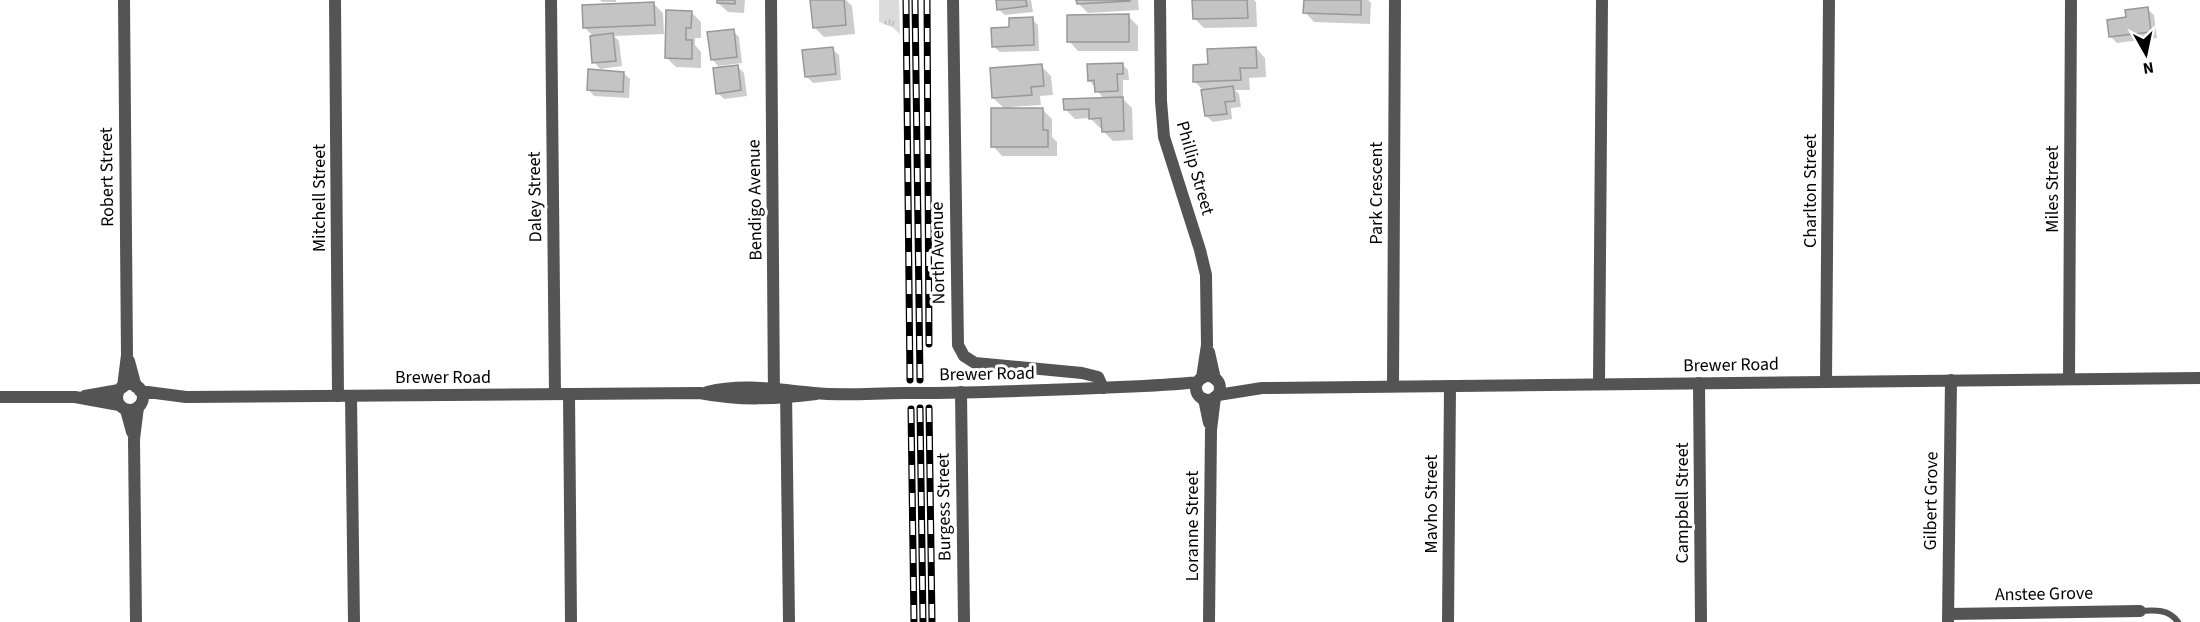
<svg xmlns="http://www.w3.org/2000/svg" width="2200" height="622" viewBox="0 0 2200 622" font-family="'Source Sans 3',sans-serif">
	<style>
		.grass { fill: url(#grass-tufts) }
		.shadow { fill: #0003 }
		.building { fill: #c4c4c4; stroke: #989898; stroke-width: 1.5 }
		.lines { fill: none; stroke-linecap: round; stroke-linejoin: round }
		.service { stroke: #545454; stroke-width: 6 }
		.minor { stroke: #545454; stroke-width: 12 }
		.tertiary { stroke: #545454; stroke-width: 12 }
		.rail-casing { stroke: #000; stroke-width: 7 }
		.rail { stroke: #fff; stroke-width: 4.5; stroke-dasharray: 14; stroke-linecap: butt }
		.tertiary-bridge { stroke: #545454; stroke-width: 12 }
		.labels { text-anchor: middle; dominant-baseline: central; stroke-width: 6; stroke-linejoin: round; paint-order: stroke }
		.street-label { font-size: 18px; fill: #000; stroke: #fff }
	</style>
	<defs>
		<pattern id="grass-tufts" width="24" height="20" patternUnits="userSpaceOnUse" patternTransform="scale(1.5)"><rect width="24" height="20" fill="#dbdbdb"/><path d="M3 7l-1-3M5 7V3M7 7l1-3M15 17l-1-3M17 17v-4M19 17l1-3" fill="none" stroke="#bababa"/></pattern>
	</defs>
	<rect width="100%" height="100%" fill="#fff"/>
	<path class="grass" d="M879,0H899L900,34L892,27L879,22Z"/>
	<path class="shadow" d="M600,0H616V2H602Z
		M718,0H745L744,13L728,12L718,3Z
		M811,0H846L852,6L855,34L824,37L814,27Z
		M997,0H1031L1033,12L1005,15L998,9Z
		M1078,0H1138L1139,10L1088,13L1078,3Z
		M1194,0H1254L1256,2L1257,27L1204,28L1194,18Z
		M1305,0H1368L1371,3L1370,24L1314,22L1305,12Z
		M653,3L663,13L664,34L614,36L619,41L622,66L600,69L594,62V37L584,27Z
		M2147,9L2154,15L2157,38L2117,43L2110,36L2127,19Z
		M691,12L701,22V38H695V45L701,52V68L676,67L667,58Z
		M1128,16L1138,26V51H1078L1069,41Z
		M1032,19L1038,25L1039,51L1000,52L993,46L1011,29Z
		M733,31L739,37L742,63L718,66L712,59Z
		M1256,48L1265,58L1266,77L1249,78L1250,90H1235L1239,94L1241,107L1231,108L1232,119L1213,122L1206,116L1203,90L1195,82L1209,66Z
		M832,49L839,55L841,80L813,83L806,76Z
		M1122,64L1128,70L1129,80H1123V97H1121L1132,108L1133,140L1113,141L1103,131V128H1100L1090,118L1075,119L1065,109L1104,99L1089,80Z
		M737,66L744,73L747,96L724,99L718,93Z
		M1041,66L1051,76L1053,95L1040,96L1041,105L1010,107V109H1042L1052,119V137L1057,142V156H1002L993,146L1005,109L993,98Z
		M623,73L630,79L629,98L594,96L588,89Z"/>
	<path class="building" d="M717,0H735V4L717,3Z
		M810,0H844L846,25L813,28Z
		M996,0H1026L1027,6L997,10Z
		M1076,0H1130V1L1077,4Z
		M1192,0H1247L1248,18L1193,19Z
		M1304,0H1361V15L1303,13Z
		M654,2L655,25L583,28L582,5Z
		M2148,7L2151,32L2109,37L2107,20L2126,17L2125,10Z
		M666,10L692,11L691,28H686V40H692V59L665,58Z
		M1129,14V42H1067V15Z
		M1033,17L1034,45L992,47L991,28L1009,27V18Z
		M734,29L737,57L711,60L707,32Z
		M613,33L616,61L592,63L590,36Z
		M833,47L836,74L805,77L802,50Z
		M1256,47L1257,68H1240L1241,80L1193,82V65L1208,64L1207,49Z
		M1123,63V74H1117L1118,91L1095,92L1094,80L1088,81L1087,64Z
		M1042,64L1044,86L1031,87L1032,95L992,98L990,68Z
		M738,65L741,90L716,94L713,68Z
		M588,69L624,72L623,92L587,90Z
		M1233,86L1235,101L1225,102L1227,114L1205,116L1201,90Z
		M1123,97L1124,131L1102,132L1101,118L1089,119V109L1064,110L1063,99Z
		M991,108H1043V130H1048V147H991Z"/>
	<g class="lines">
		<path class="service" d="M2140,611C2155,610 2169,609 2178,622"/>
		<path class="minor" d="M335,0L338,396
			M551,0L555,394
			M771,0L774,398
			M953,0L958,345L964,356L975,363L1082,373L1098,377L1103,388
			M1160,0L1161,101L1164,137L1200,250L1206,275L1207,345L1202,378
			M1209,352L1215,379
			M129,361L136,387
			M2069,379L2071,0
			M1826,382L1829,0
			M1699,383L1701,622
			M1599,384L1602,0
			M1393,386L1395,0
			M123,387L127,355L124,0
			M786,390L789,622
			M961,392L964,622
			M569,394L571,622
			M351,396L354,622
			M1204,399L1209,423
			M126,410L132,432
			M1948,614L2140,611
			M136,622L134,439L138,407
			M1209,622L1211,430L1215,397
			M1448,622L1450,386
			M1948,622L1951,380"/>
		<path class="tertiary" d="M1196 388a12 12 0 1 1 24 0a12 12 0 1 1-24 0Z
			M117 397a13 13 0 1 1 26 0a13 13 0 1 1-26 0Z
			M140,391L186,397L700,393C740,401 776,399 816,394
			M707,392C744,383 778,390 814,393C844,396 874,393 904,393
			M935,393C997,392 1058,390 1120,387C1146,386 1171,385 1198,382
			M1218,395L1262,388L2200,378
			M85,396L119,390
			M0,397H75L119,405"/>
		<defs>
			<path id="rail" d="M906,0L910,380
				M915,0L920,380
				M927,0L929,344
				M920,408L923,622
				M929,408L932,622
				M911,409L914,622"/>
		</defs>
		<use href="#rail" class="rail-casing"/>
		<use href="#rail" class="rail"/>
		<path class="tertiary-bridge" d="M904,393H935"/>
	</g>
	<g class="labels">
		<g class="street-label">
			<text transform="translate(1195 168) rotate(74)">Phillip Street</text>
			<text transform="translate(107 177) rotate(-91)">Robert Street</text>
			<text transform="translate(2052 189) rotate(-90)">Miles Street</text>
			<text transform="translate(1810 191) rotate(-90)">Charlton Street</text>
			<text transform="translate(1376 193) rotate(-90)">Park Crescent</text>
			<text transform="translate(535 197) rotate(-91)">Daley Street</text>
			<text transform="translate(319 198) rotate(-90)">Mitchell Street</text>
			<text transform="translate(755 200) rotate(-91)">Bendigo Avenue</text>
			<text transform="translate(938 253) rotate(-91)">North Avenue</text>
			<text transform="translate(1731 365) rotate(-1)">Brewer Road</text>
			<text transform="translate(987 374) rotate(-1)">Brewer Road</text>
			<text x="443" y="377">Brewer Road</text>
			<text transform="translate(1931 501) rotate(-89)">Gilbert Grove</text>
			<text transform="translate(1682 503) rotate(-90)">Campbell Street</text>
			<text transform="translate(1431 504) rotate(-90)">Mavho Street</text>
			<text transform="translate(944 507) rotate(-91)">Burgess Street</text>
			<text transform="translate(1192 526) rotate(-90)">Loranne Street</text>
			<text transform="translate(2044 594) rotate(-1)">Anstee Grove</text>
		</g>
	</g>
	<g transform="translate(2146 54) rotate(171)" stroke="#ffffff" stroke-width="4.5" paint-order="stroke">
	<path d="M0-4.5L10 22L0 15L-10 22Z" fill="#000000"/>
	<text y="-9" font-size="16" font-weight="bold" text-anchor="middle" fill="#000000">N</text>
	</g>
</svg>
